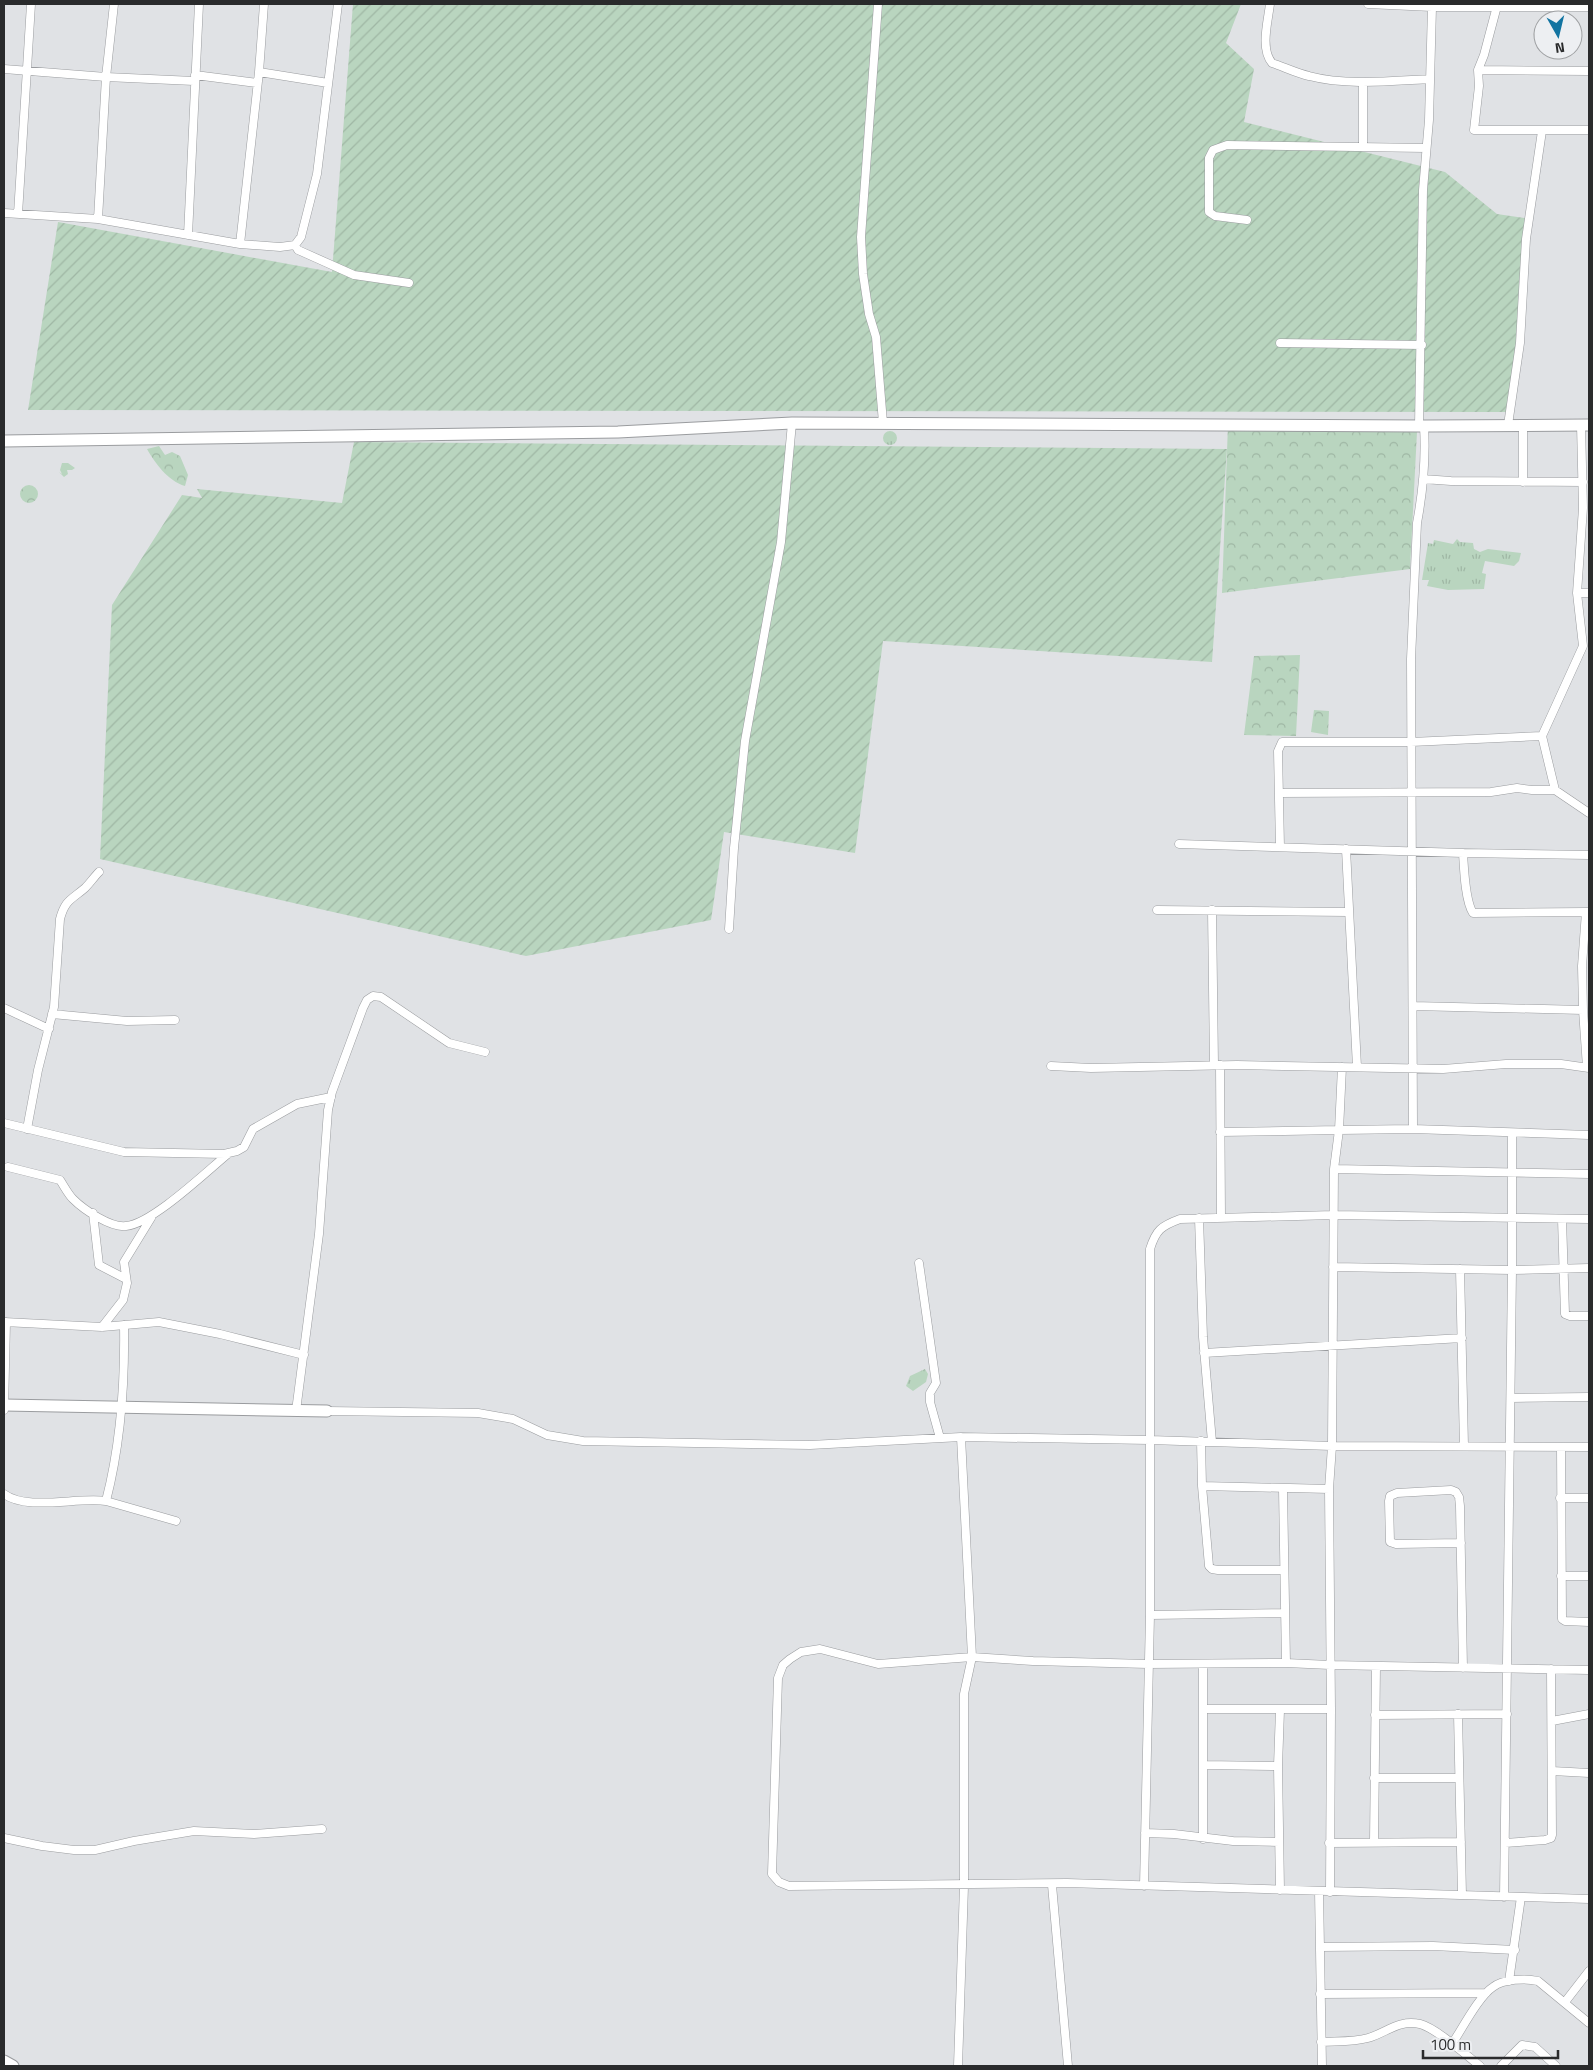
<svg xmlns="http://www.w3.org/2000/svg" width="1593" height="2070" font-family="'Titillium Web',sans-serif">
<defs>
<pattern id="grass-tufts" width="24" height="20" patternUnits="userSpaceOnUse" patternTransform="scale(1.25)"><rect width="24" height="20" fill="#b9d5bf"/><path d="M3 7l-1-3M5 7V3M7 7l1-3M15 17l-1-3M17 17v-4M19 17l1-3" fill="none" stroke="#9fb7a4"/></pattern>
<pattern id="forest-crowns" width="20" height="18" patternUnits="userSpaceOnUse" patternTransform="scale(1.25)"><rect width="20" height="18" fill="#b9d5bf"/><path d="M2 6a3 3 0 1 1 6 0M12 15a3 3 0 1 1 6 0" fill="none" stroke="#9fb7a4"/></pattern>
<pattern id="garden-furrows" width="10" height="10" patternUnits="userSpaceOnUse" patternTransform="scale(1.25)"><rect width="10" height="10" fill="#b9d5bf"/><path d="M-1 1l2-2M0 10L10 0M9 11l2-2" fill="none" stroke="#9fb7a4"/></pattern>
</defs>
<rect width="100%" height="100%" fill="#e0e2e5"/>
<path fill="url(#grass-tufts)" d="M883 438a7 7 0 1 1 14 0a7 7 0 1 1-14 0Z
M62,463H68L75,468L72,470H67L68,474L64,477L59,472L62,474L60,470Z
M1457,539L1460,542L1473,543L1474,549L1480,552L1488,549L1521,553L1519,561L1514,566L1485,561L1482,573L1486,574L1484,589L1448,590L1427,586L1429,580H1422L1428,543L1433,544L1434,540L1453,544Z
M925,1369L928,1374L926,1382L913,1391L906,1386L910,1376Z"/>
<path fill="url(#forest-crowns)" d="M1228,424L1417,432L1410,569L1222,593Z
M159,446L165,455L172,452L180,456L188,475L185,486C168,481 155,463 147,449Z
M20 494a9 9 0 1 1 18 0a9 9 0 1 1-18 0Z
M1300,655L1296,736L1244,735L1254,656Z
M1314,710L1329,711L1328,735L1311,732Z"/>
<path fill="url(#garden-furrows)" d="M353,4H1241L1226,43L1254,69L1244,122L1445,172L1497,214L1531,219L1509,412L28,410L58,222L332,272Z
M354,442L1227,449L1212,662L883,641L855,853L724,832L711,920L526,956L100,859L112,605L182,495L202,498L197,489L342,503Z"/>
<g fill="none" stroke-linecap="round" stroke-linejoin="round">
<g stroke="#9a9c9f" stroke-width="9">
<path id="street" d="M878,4L861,237L863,274L869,314L876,337L883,423
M1270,4C1268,21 1260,49 1272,63C1284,67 1296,73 1309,76C1347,86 1391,81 1430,79
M1368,4L1432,7H1589
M1497,6L1484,55L1478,70L1479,86L1474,130H1589
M4,69L106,77L194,81
M1478,70L1589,71
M259,72L328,83
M195,75L257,83
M1363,147V82
M4,213L98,219L240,244L280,247L295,245L301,237L317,174L338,4
M18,214L31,4
M98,219L106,77L114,4
M1247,220L1215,216L1209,212V158L1213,150L1227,145L1426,148
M188,235L199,4
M240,244L259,72L264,4
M295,245L298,250L354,275L409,283
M1280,343L1422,345
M1508,425L1520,343L1526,239L1542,131
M1523,425V482
M1581,425L1583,508L1577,593L1583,646L1542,736L1555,790L1589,813
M1419,426L1423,190L1429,120L1432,7
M1423,479L1451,481L1583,482
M1577,593H1589
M1279,793L1491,792L1517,788L1532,790H1555
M1179,844L1463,853L1589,855
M1280,847L1278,751L1282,742H1411L1542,736
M1346,849L1357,1067
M1463,853C1464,868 1465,901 1473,913L1586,912
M1157,910L1349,912
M1212,910L1214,1065
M729,929L734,848L745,741L781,542L792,423
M1413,1006L1583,1010L1587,1067
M4,1008L49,1029
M1583,1010L1582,966L1586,912H1589
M52,1014L127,1021L175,1020
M1220,1065L1221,1218
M1051,1066L1091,1068L1237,1065L1443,1069L1506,1064H1561L1589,1068
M4,1123L124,1152L224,1154L237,1151L244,1147L253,1129L297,1104L331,1097
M27,1129L38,1070L54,1007L60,919C65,900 71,900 85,888C90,883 94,877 99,872
M1413,1129L1411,659L1417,523C1423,491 1426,459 1424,426
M1220,1132L1339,1130L1342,1067
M8,1167L60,1180C64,1186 68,1194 73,1199C84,1210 111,1228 126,1226C152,1224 207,1171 229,1153
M1334,1169L1339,1130L1413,1129L1589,1135
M93,1213L99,1265L126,1279
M1199,1218L1203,1337L1212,1442
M1562,1219L1565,1314L1570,1316H1589
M919,1263L936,1383L930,1393V1402L940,1438
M1333,1267L1512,1270L1589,1268
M1460,1269L1464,1446
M4,1322L102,1327L159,1322L220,1334L304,1355
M102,1327L123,1300L127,1283L124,1262L151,1218
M1204,1353L1462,1338
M1511,1398L1589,1397
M4,1410L6,1322
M296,1411L319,1234L328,1110L332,1092L363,1008L367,1000L373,996L381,997L449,1043L485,1052
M327,1411L478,1413L513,1419L547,1435L583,1441L810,1445L961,1437L1150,1440L1332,1446L1589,1447
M1201,1441L1202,1486L1209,1566L1212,1569L1218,1570H1283
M1561,1447L1562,1619L1565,1621L1589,1622
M1202,1486L1329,1489
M1283,1489L1286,1663
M4,1494C27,1511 77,1497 106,1501C121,1443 125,1385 124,1325
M1560,1498H1589
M106,1501L176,1521
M1461,1543L1396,1544L1390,1542L1389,1501L1390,1496L1397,1493L1451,1490L1456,1492L1459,1497L1460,1506L1463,1668
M1561,1576H1589
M1150,1615L1284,1613
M1589,1670L1330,1665L1286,1663L1148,1664L1033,1661L972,1657L878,1664L820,1649L801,1652L790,1659L783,1665L778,1678L772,1874L779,1882L789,1886L1067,1883L1589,1899
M1204,1709H1331
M1458,1714L1462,1895
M1375,1715L1507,1714
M1552,1721L1589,1714
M1204,1765L1278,1766
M1552,1771L1589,1773
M1374,1778H1459
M1145,1833L1174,1834L1233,1841L1279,1842
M4,1838L42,1846L74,1850H95L134,1841L194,1831L254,1834L322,1829
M1203,1839V1664
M1374,1842L1376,1666
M1329,1843L1461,1842
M1505,1843L1545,1840L1551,1838L1552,1835L1551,1669
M1052,1885L1068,2066
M1144,1886L1150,1615V1249C1156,1230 1161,1226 1180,1219L1334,1215L1589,1219
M1280,1890L1278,1766L1280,1710
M1319,1891L1322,2066
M1330,1892L1331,1709L1329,1489L1332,1446L1334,1169L1589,1174
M1504,1897L1512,1270V1134
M1320,1947L1433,1946L1515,1950
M1509,1981L1521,1897
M1320,1994L1486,1993
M1565,2002L1589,1971
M1321,2042C1336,2041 1354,2042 1368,2038C1386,2033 1399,2019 1420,2024C1436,2028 1466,2055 1480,2066
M1452,2044C1462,2029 1479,1996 1493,1987C1503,1979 1526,1978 1538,1981L1589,2023
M958,2066L964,1886V1694L972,1657L961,1437
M1501,2066L1522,2045L1535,2047L1556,2066"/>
</g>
<g stroke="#9a9c9f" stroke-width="13">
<path id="secondary" d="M4,441L618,432L792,423L1424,426L1589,425
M4,1405L327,1411
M4,2061L13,2066"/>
</g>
<use href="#street" stroke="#fff" stroke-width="8"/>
<use href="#secondary" stroke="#fff" stroke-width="11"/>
</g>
<rect width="1593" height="2070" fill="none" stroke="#2a2b2c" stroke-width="10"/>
<g transform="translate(1558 35) rotate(172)"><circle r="24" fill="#edeff2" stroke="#9fa1a3"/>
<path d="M0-4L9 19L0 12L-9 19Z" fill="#1274a1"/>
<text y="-8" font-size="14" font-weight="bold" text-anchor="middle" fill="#2a2b2c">N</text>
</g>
<path d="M1423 2050v8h135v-8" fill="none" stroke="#2a2b2c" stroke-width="2.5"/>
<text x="1430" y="2050" font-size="15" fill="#2a2b2c" stroke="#edeff2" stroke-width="4" paint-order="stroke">100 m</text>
</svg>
